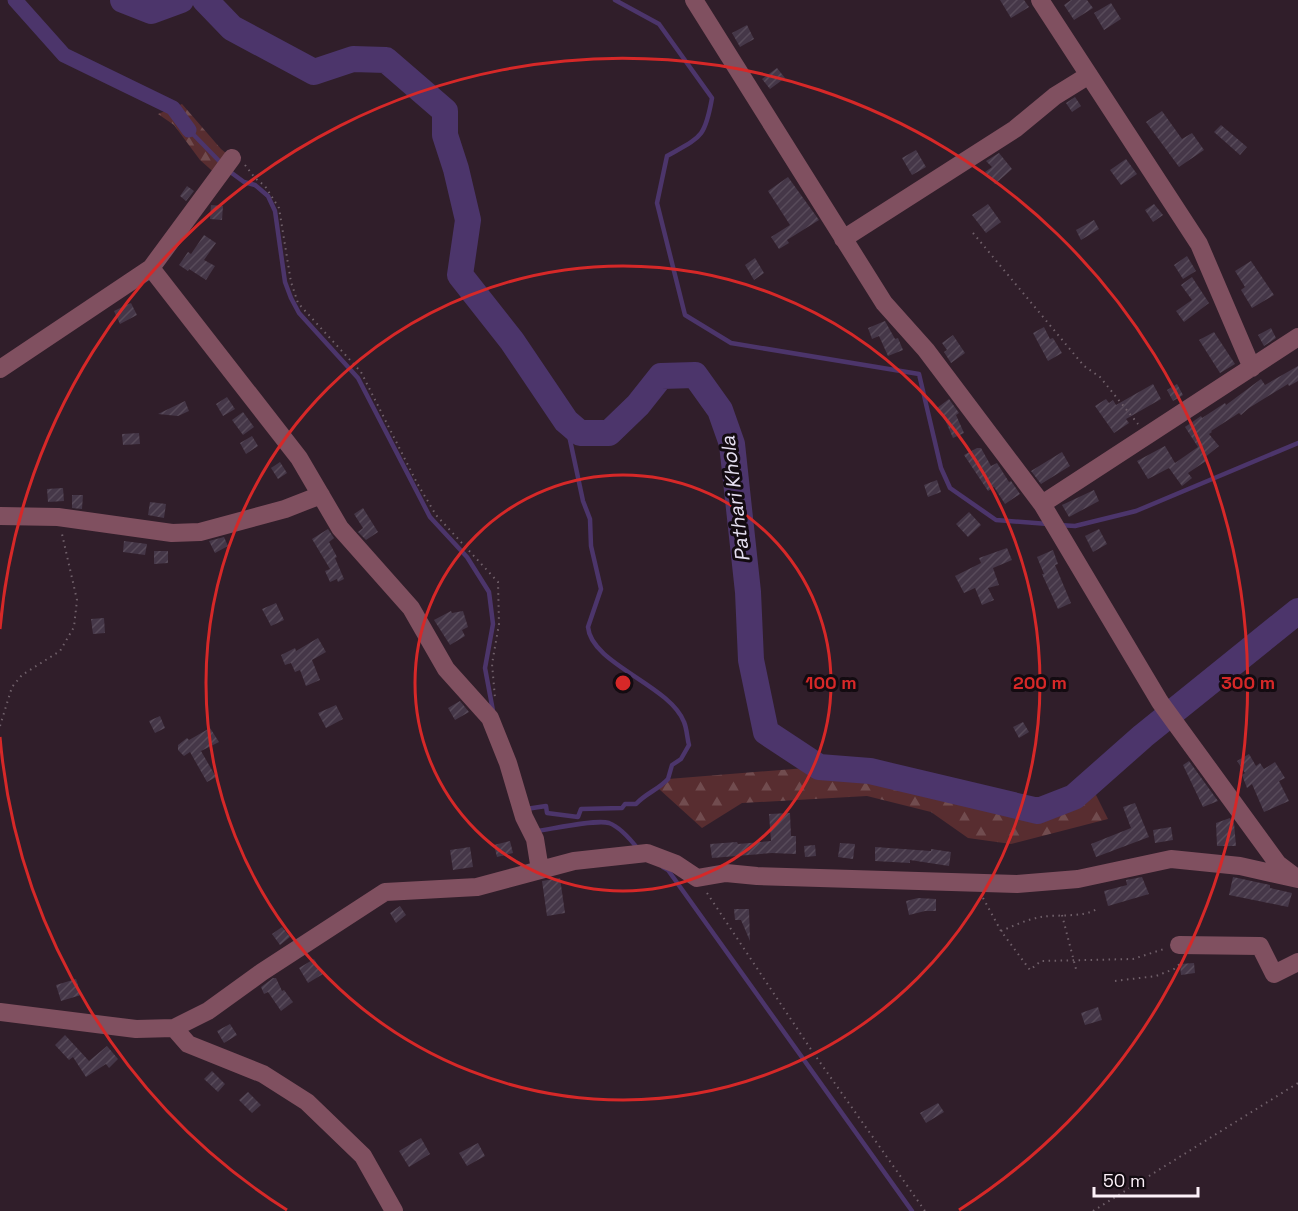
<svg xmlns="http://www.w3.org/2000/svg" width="1298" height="1211" font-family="'Space Grotesk',sans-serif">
<defs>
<pattern id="forest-firs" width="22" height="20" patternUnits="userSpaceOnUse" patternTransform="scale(1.5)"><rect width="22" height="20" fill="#582d30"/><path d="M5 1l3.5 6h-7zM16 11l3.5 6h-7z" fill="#714c4f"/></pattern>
<pattern id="building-hatch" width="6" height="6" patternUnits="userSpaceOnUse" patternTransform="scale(1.5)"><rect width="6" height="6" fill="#453748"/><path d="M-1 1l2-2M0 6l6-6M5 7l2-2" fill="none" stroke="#584b5a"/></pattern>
</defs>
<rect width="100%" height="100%" fill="#301e2a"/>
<path fill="url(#forest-firs)" d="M182,104L221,149L232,158L218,176L200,160L174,125L158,114Z
M819,767L870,771L1038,811L1074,797L1090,783L1108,819L1011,844L968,838L931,812L867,796L742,803L702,828L659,789L668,779Z"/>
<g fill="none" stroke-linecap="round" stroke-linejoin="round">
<path stroke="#4c356b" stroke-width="4.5" d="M615,0L659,24L712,98C705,138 701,137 667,156L657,203L685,315L731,343L919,374L941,468L950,488L996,520L1048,524
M189,130L223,165
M229,171L244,182L255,185L268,196L275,211L285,282L291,298L299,313L358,378L430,517L467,557L489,592L493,624L485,668L493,711
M566,421L583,501L590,519L591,546L601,589L588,627C591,664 670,685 684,722C687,729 687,738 689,745L681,759L672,765L668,779
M1059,525L1075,526L1136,511L1298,443
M526,809L546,806L547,813L578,817L581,809L622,808L625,804H636C646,793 658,790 668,779
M537,831C552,829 596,819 609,823C620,827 631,840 638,849
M663,867L668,870L912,1211"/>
<path stroke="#4c356b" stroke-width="15" d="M15,0L64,55L173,108L189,130"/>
<path stroke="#4c356b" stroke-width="26" d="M123,0L151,11L181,0
M205,0L232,28L314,72L353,59L386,60L445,111V135L456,169L468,220L460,275L512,341L566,421L580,433H609L638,405L661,376L695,375L720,410L732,444L748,592L751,660L766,732L819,767L870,771L1038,811L1074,797L1143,736L1298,611"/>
</g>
<path fill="url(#building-hatch)" d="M1000,0H1024L1029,7L1011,18Z
M1071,0H1087L1093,8L1074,20L1064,5Z
M1111,3L1121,19L1104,30L1094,13Z
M747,25L754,39L740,47L732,33Z
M777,68L785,78L770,89L762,79Z
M1075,97L1081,106L1072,112L1066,103Z
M1162,111L1182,139L1192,133L1204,150L1179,167L1146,122Z
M1221,125L1247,147L1240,155L1214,132Z
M916,150L926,167L912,175L902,158Z
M999,153L1012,169L995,184L985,172L992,167L986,161Z
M1126,159L1137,174L1121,185L1110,170Z
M788,177L819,220L787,240L789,243L779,249L771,237L790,225L768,191Z
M187,186L194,191L186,201L180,196Z
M988,204L1001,222L986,233L972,215Z
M1154,204L1163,215L1153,222L1145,210Z
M211,205L223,206L222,220L210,219Z
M1094,220L1099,229L1081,240L1076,230Z
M204,235L216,243L204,260L215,266L206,280L189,269L188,271L179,265L188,252L191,254Z
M1187,256L1196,271L1183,279L1174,265Z
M755,258L764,273L754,280L745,265Z
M1251,261L1274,295L1252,308L1241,290L1245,287L1235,271Z
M1192,277L1209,303L1184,322L1176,311L1192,300L1181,285Z
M131,303L137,315L120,324L114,311Z
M885,321L895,339L898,338L903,350L888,356L879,336L872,339L868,328Z
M1044,327L1050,339L1053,338L1062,353L1048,361L1033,333Z
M1271,328L1276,338L1264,346L1258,335Z
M1214,332L1235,364L1220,373L1199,340Z
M953,335L965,353L951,363L944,352L947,350L942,343Z
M1298,366V381L1289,386L1288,384L1249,408L1241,415L1239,413L1211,431L1212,432L1209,434L1219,446L1204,458L1206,461L1188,473L1192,478L1182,486L1169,468L1148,479L1137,461L1165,446L1175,463L1198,447L1185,427L1201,416L1202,418L1225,403L1226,405L1261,379L1265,385Z
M1153,384L1161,399L1126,419L1129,423L1114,433L1095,406L1106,399L1109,403L1113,400L1116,405Z
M1177,384L1183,395L1173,401L1167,390Z
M227,397L235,409L223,416L216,404Z
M949,399L959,413L956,415L964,433L953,438L946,422L937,408Z
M185,401L189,411L178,416L158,414Z
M243,412L254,427L243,435L232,420Z
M139,433L140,444L123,445L122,434Z
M252,436L258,446L246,454L240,443Z
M977,448H981L991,466L997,463L1009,482L1011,481L1020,494L1005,504L994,487L988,491L964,455Z
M1062,452L1070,466L1041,484L1031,471Z
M280,462L287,473L278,479L271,468Z
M937,480L941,492L928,497L924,485Z
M63,488L64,501L48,502L47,489Z
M1094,490L1099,501L1069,517L1062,505Z
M72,495H83L82,509L72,508Z
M150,502L166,504L164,518L148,515Z
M363,508L378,532L366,540L358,532L363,528L354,514Z
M969,512L981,525L968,537L956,524Z
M328,529L334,538L329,542L337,557L335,558L344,579L338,582L337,579L330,582L325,571L330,569L312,539Z
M1099,529L1107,544L1093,552L1085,536Z
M224,537L228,546L215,553L209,541Z
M124,541L147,544L145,555L123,552Z
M1007,548L1012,560L993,568L999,585L988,588L994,600L982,605L975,588L964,593L955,576L981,563L979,558Z
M1053,550L1058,564L1055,565L1071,603L1058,609L1042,574H1044L1037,557Z
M154,551H168V563L154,564Z
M276,603L284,620L271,626L262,609Z
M451,611L452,613L463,611L468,627L462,630L465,636L450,645L434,620Z
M104,618L105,633L93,634L91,619Z
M318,638L326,652L312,660L320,680L306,686L300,670L295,672L291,663L285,665L281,655L295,648L296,651Z
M460,701L469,712L455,720L448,708Z
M336,705L343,719L326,728L318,713Z
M160,716L165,728L155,733L149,721Z
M1023,722L1029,732L1019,738L1013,727Z
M210,728L219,742L201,751L216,777L207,782L190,752L184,756L178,750V745L187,738L189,740Z
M1249,754L1256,766L1260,763L1264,769L1275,762L1285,778L1279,781L1289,801L1264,812L1252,784L1247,788L1242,775L1245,773L1237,761Z
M1189,761L1218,801L1203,807L1183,765Z
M1135,803L1149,837L1096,857L1091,844L1131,828L1123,807Z
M790,813L791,836H796V854L772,853L712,858L710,844L737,842L738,844L771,841L769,814Z
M1230,818L1234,823L1236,846H1217L1216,823Z
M1171,827L1173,840L1155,843L1153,830Z
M510,841L513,853L497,857L494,845Z
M840,843L855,844L853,859L838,857Z
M815,845L816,856L805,857L804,846Z
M470,847L473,867L453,870L450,850Z
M875,847L931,851V849L951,852L949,866L910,860V863L875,861Z
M1142,877L1149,894L1108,906L1104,891L1127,885L1126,880Z
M1233,877L1270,885V888L1292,893L1288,907L1229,895Z
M560,878L565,913L547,916L542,881Z
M918,898L936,899V911H925L909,915L906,901Z
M400,906L406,915L396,923L390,913Z
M734,909H749L750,941L741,920H735Z
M282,927L290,937L280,945L272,934Z
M314,959L323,974L308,983L299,968Z
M1194,963L1195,973L1181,975L1180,964Z
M273,978H276L282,991L284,990L293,1002L281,1011L268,992L264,994L261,987Z
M76,979L81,995L61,1001L56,985Z
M1098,1007L1102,1020L1085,1025L1081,1013Z
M230,1024L237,1035L224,1043L217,1031Z
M65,1035L89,1061L107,1046L118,1059L109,1068L106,1064L86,1077L73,1057L69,1060L55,1045Z
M212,1071L225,1084L218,1092L204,1079Z
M248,1092L261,1105L252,1113L239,1100Z
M938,1103L944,1112L926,1123L920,1113Z
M421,1138L430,1154L409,1167L399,1151Z
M478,1143L485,1156L467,1166L459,1153Z"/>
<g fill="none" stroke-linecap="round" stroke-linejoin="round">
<path stroke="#70606a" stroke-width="2" stroke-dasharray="1.5 4.5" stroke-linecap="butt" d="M245,165L255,178L265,186L279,208L291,282L298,303L361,372L417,483L436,515L498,582L499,624L492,664L495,698
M973,233L1084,366L1100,377L1138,424
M0,726L12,687L22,675L60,651L74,627L77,600L62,534
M707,893L812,1051L925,1211
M983,898L1001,931L1030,970L1041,961L1133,959L1164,949
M1062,915L1077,973
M1001,931C1013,926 1028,919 1041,917C1058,914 1082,918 1097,909
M1115,981L1156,976L1174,969L1182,962
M1093,1211L1298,1083"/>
<path stroke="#805060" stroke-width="18" d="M694,0L884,303L926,350L1042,504L1160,702L1278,864L1294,876
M1040,0L1199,244L1252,368
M843,239L1015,129L1055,96L1089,75
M151,268L232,158
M0,369L151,268L299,458L340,528L411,608L446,669L490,718L508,763L524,817L535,839L540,870
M1042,504L1298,337
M0,516L58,517L172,533L200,532L285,509L321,495
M1179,945L1260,946L1274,974L1298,962
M0,1012L136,1029L174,1028L208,1011L262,972L385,892L477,887L574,861L647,853L676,864L697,878L726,873L757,876L1017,884L1078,879L1171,859L1240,866L1298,879
M174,1028L188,1044L263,1074L307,1102L363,1156L394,1211"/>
</g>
<g fill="none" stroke="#d62828" stroke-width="3">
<circle cx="623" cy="683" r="208"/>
<circle cx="623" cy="683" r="417"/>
<path d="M287 1210A625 625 0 0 1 0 737M0 629A625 625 0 1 1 959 1210"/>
</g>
<g text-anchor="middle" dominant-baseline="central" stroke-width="6" stroke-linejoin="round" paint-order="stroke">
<g font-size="20" font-style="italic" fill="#e6e0f2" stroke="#130b11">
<text transform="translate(735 499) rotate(-97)">Pathari Khola</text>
</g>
</g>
<circle cx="623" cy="683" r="9" fill="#d62828" stroke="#130b11" stroke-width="3"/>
<g font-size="18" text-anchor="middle" font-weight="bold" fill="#d62828" stroke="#130b11" stroke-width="6" stroke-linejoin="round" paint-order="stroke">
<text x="831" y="689">100 m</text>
<text x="1040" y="689">200 m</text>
<text x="1248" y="689">300 m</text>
</g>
<path d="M1094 1187v9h104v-9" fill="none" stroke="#fdf1f9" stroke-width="3"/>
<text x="1103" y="1187" font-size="18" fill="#fdf1f9" stroke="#130b11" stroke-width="4.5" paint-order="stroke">50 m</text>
</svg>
